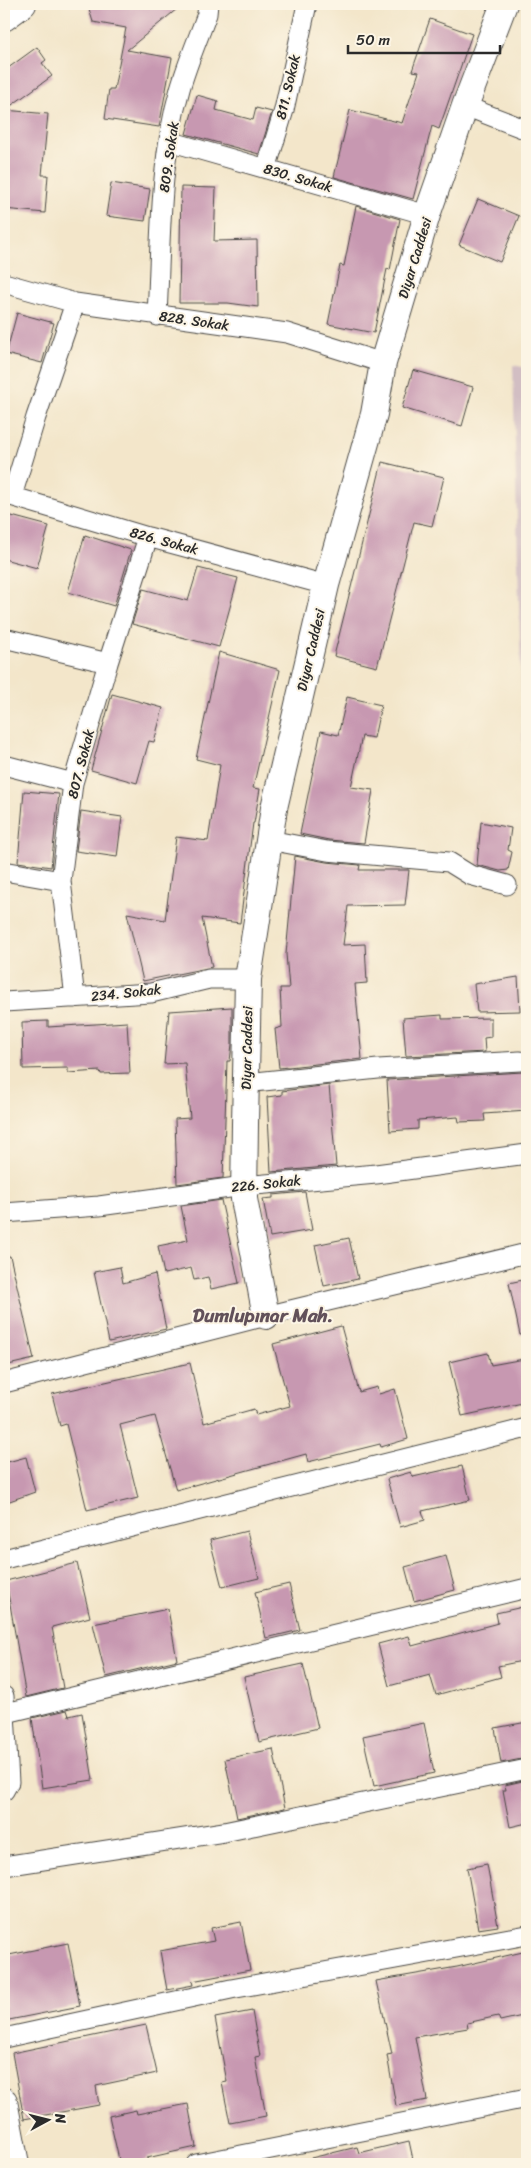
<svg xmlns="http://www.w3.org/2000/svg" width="531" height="2168" font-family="Sriracha,sans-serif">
<rect width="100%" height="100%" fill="#fcf5e5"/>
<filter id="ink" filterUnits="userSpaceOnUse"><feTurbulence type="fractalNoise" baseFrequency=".02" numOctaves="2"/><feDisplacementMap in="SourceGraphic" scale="10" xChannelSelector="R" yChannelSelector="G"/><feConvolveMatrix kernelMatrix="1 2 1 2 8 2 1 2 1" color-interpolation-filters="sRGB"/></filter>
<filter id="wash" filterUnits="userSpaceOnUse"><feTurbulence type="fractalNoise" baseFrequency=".0096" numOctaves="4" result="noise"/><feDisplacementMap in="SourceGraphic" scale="20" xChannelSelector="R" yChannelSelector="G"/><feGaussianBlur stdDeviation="1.12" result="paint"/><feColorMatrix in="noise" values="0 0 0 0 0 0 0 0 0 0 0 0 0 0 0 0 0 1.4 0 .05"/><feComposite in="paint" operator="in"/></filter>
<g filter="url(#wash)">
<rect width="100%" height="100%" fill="#f3e6ca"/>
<path fill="#d2bec3" d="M513,365L527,368V923Z"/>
<g id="blocks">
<path fill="#c798b1" d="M96,4H183L127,50L172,58L159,127L105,119L109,89H114L126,28L93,22L89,9Z
M430,19L472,34L439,129L432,126L413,199L334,177L350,110L402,123L419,72L412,71Z
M37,47L46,60L42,63L52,76L5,110L48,114L42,175H48L45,213L4,209L6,172L4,171V71Z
M197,95L218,101L216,110L253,120L256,108L272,112L259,154L186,134Z
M111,183L150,189L145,221L106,216Z
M181,187L216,188L214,241L257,240L258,307L228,303H179Z
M478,199L519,216L500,262L459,245Z
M356,206L400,219L390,270L387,269L374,333L328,324L340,265L344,266Z
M17,313L54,323L42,363L6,354Z
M413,370L473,387L462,426L402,408Z
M382,462L444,477L432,526L414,522L377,667L334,656Z
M4,514L49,526L37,568L4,559Z
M85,535L131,550L114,606L68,592Z
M198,568L238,578L219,647L132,624L143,589L188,601Z
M219,652L280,670L253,788L260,789L254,823H253L240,923L202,918L212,967L143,981L127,913L165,920L176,837L208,841L220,765L196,759Z
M112,694L163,708L154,742L149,741L137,783L91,770Z
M347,697L381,705L374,738L362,736L351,787L373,790L364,843L329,840L300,834L321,731L338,735Z
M24,791L59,794L51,867L18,862Z
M81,811L122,817L117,857L76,851Z
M481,822L511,828L508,850L512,852L508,870L500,871L477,865Z
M295,856L326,862L360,865L359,870H409L405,905L348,906L343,945L365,944L367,983L355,984L362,1059L279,1068L275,1029L282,1027L280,988H289L286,954Z
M518,977L520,1011L477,1012L474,984Z
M232,1007V1044L230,1061H227L223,1178L177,1184L175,1119L190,1118L185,1063L164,1064L169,1011Z
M442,1015V1019L491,1018V1037L484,1038L485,1052L406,1056L403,1018Z
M48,1021V1027L127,1022L130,1073L101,1074L100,1071L68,1073V1068L23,1069L22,1022Z
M523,1072L527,1111L484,1114L485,1121L459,1122L458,1117L418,1120V1129L390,1131L387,1080Z
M329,1085L336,1166L271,1172L267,1097L282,1095V1091Z
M305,1192L312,1230L270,1237L263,1199L273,1198V1195Z
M221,1200L239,1283L211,1289L208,1277L194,1280L191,1268L164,1274L158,1246L188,1240L181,1206Z
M349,1238L358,1279L324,1286L315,1245Z
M10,1256L34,1359L4,1366V1257Z
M120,1267L123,1283L155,1274L166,1329L109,1342L94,1272Z
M527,1279V1334L520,1335L509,1283Z
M341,1326L359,1392L377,1387L379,1394L395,1389L408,1439L381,1447L380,1444L308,1462L306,1454L176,1490L155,1416L120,1425L138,1498L87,1510L66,1424L60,1426L52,1394L190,1363L204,1423L254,1409L256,1415L290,1406L273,1344Z
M488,1353L491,1365L524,1359L527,1377V1402L462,1416L449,1362Z
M26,1457L35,1492L4,1503V1463Z
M462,1466L470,1500L422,1511L425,1520L400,1527L387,1479L411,1472L413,1477Z
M247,1531L259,1578L222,1587L210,1540Z
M446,1556L455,1590L414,1601L405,1567Z
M77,1563L90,1617L52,1627L63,1688L26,1697L6,1581Z
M289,1584L300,1630L266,1638L255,1592Z
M527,1606V1660L498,1666L501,1677L436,1695L430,1675L389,1686L378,1644L409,1636L412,1646L498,1623L496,1613Z
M168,1609L177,1660L106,1677L93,1624Z
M303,1664L318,1728L259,1742L244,1677Z
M67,1710L69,1716L82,1713L93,1780L42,1788L32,1718Z
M527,1722V1758L501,1763L495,1728Z
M424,1723L434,1773L374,1786L363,1736Z
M273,1749L285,1808L237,1818L225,1759Z
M527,1780V1823L510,1827L503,1790H506L505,1785Z
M487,1864L498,1926L478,1929L467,1868Z
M241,1922L250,1970L192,1981L193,1985L167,1990L160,1951L214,1941L211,1928Z
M68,1943L80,2006L4,2021V1956Z
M527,1951V2015L500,2021L498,2016L467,2023L468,2028L415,2037L427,2100L396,2106L387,2055L392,2054L376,1981L457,1967Z
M252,2011L260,2056L255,2057L266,2116L230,2123L222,2083L227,2082L215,2018Z
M146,2025L157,2073L96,2086L99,2105L24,2119L12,2053Z
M188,2104L196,2147L147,2158V2160L131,2164H120L109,2116L136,2110L137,2114Z
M409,2141L414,2164H311V2158L357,2147L359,2153Z"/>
</g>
</g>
<g filter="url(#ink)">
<use href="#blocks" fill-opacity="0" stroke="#494743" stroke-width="1"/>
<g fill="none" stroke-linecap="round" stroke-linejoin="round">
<g stroke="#494743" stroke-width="21">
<path id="street" d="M465,106L527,130
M169,141L427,215
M266,169L284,110L307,4
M4,283L75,303L287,333L383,363
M157,316C161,241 159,162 180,89C187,64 198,39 207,14L208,4
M4,494L148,537L326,585
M12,496L36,417L75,303
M4,638L108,663
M4,765L73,783
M269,840L327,851L449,862L470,875L507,885
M4,871L61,881
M75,998L61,881L73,783L108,663L148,537
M4,1002L151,993L209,979H248
M246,1083L378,1069L520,1061
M4,1213L99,1206L244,1186L376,1174L527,1154
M4,1383L266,1316L527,1253
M4,1559L527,1428
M4,1696L9,1782L4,1791
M6,1713L527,1588
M4,1866L224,1832L527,1769
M4,2038L231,1989L527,1935
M196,2164L527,2098"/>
</g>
<g stroke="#494743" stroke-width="28">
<path id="secondary" d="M4,18L23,4
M266,1316L244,1199L245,1124L248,979L274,808L326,585L374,414L383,363L427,215L465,106L504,4
M4,2101L16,2164"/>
</g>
<use href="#street" stroke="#fff" stroke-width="19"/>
<use href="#secondary" stroke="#fff" stroke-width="26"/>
</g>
</g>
<g text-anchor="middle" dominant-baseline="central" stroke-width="4" stroke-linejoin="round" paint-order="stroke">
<g font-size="14" fill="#2b2b2b" stroke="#fcf5e5">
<text transform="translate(288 87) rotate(-77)">811. Sokak</text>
<text transform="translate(169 157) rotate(-82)">809. Sokak</text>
<text transform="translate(298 178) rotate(16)">830. Sokak</text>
<text transform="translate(415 258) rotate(-73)">Diyar Caddesi</text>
<text transform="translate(194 321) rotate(8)">828. Sokak</text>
<text transform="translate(164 541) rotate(15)">826. Sokak</text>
<text transform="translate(311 650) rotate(-77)">Diyar Caddesi</text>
<text transform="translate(81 764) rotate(-76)">807. Sokak</text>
<text transform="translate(126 993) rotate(-6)">234. Sokak</text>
<text transform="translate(247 1048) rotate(-89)">Diyar Caddesi</text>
<text transform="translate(266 1184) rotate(-6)">226. Sokak</text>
</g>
<g font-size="19" font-weight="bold" fill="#62515a" stroke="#fcf5e5">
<text x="263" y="1315">Dumlupınar Mah.</text>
</g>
</g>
<rect width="531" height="2168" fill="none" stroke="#fcf5e5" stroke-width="20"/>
<g transform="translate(48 2120) rotate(83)" stroke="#fcf5e5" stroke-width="4" paint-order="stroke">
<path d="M0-4L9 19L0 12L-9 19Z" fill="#2b2b2b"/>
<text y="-8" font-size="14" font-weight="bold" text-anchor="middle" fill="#2b2b2b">N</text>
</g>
<path d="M348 45v8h152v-8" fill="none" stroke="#2b2b2b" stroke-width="2.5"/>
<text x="356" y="45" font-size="15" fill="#2b2b2b" stroke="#fcf5e5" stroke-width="4" paint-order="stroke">50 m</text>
</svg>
